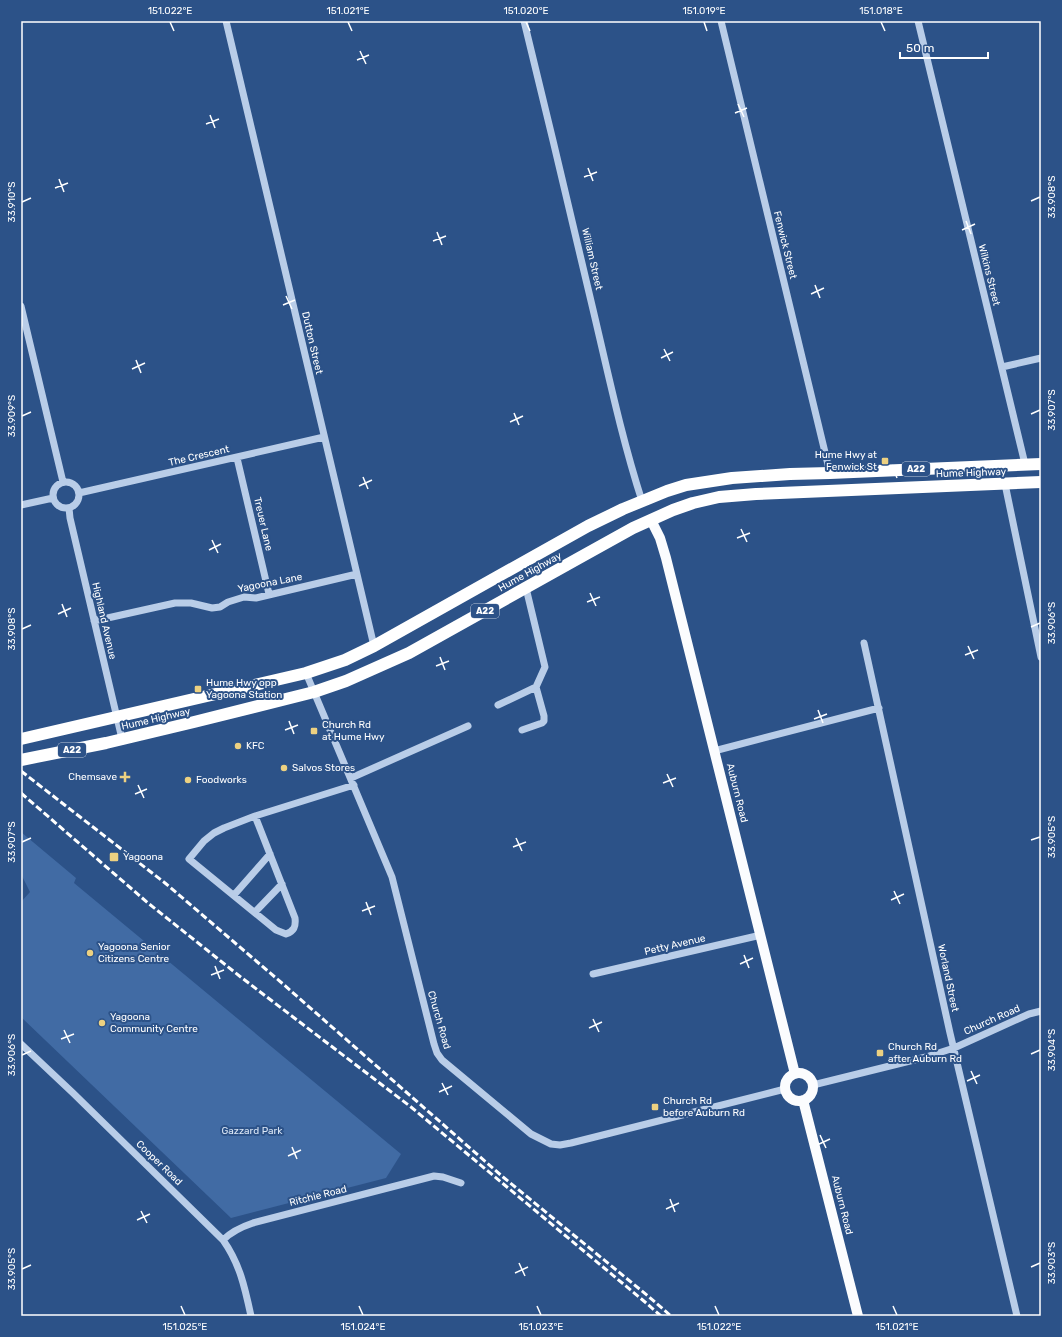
<svg xmlns="http://www.w3.org/2000/svg" width="1062" height="1337" font-family="Rubik,sans-serif">
<rect width="100%" height="100%" fill="#2c5288"/>
<path fill="#416ba4" d="M21,832L76,878L74,883L401,1154L386,1178L231,1218L21,1017V902L30,892L21,874Z"/>
<g fill="none" stroke-linecap="round" stroke-linejoin="round">
<path stroke="#b9cde8" stroke-width="7" d="M226,21L374,646
M524,21C547,114 569,208 591,301C607,368 621,436 642,501
M721,21L830,473
M918,21L1025,464
M21,306L63,482
M1002,367L1041,358
M237,458L269,594
M53 495a13 13 0 1 1 26 0a13 13 0 1 1-26 0Z
M1005,484L1041,657
M79,493L324,437
M21,505L53,498
M69,508L70,518L122,739
M94,621L175,603H191L212,608L220,607L228,602L244,597L256,598L357,574
M864,643L950,1033L1017,1316
M306,673L392,877L434,1044L437,1053L442,1060L531,1134L551,1144L560,1145L571,1143L785,1089
M498,705L536,687L545,667L526,588
M522,730L542,723L544,721V716L536,687
M714,751L879,708
M351,778L468,726
M255,816L295,918C296,927 294,931 286,934L276,930L189,859L204,841L214,833L224,828L255,816L354,785
M234,895L270,854
M255,912L282,884
M593,974L761,935
M21,1044L73,1093L223,1240C240,1264 245,1288 251,1316
M813,1085L926,1057L954,1048L1029,1014L1041,1011
M223,1240C232,1231 241,1227 253,1223L434,1176L443,1177L461,1183"/>
<path stroke="#fbfcfe" stroke-width="10" d="M651,520L660,538L666,558L795,1074
M785 1087a14 14 0 1 1 28 0a14 14 0 1 1-28 0Z
M803,1100L858,1316"/>
<path stroke="#fff" stroke-width="12" d="M21,739L306,673L345,660L374,646L588,526L623,509L667,491L686,485L732,478L790,474L830,473L1041,464
M21,760L106,743L194,722L314,692L346,681L409,653L579,558L633,528L673,510L693,503L719,497L756,494L1041,482"/>
<path stroke="#fff" stroke-width="3" stroke-dasharray="7 3" stroke-linecap="butt" d="M21,771L165,883L283,984L503,1177L648,1296L671,1316
M21,793L148,903L242,978L411,1107L645,1302L661,1316"/>
</g>
<path fill="none" stroke="#fff" stroke-width="1.5" d="M170,22L174,31M348,22L352,31M526,22L530,31M704,22L707,31M881,22L885,31M360,51L366,64M357,60L369,55M738,104L744,117M735,113L747,108M210,115L215,128M206,124L219,119M588,168L593,181M584,177L597,172M59,179L64,192M55,188L68,183M1031,201L1040,197M22,202L31,198M966,221L971,234M962,230L975,224M437,232L442,245M433,241L446,236M815,285L820,298M811,294L824,288M286,296L292,309M283,305L295,300M664,349L670,361M661,358L673,352M136,360L141,373M132,369L145,363M514,413L519,425M1031,414L1040,410M22,416L31,412M510,422L523,416M892,465L897,478M888,475L901,469M363,477L368,489M359,486L372,480M741,529L747,542M737,538L750,533M212,540L218,553M209,550L221,544M590,593L596,606M587,602L600,597M62,604L67,617M58,614L71,608M1031,627L1040,623M22,629L31,625M968,646L974,659M965,655L978,650M440,657L445,670M436,666L449,661M818,710L823,723M814,719L827,714M289,721L294,734M285,730L298,725M667,774L673,787M663,783L676,778M138,785L144,798M135,794L147,789M516,838L522,851M1031,840L1040,837M22,842L31,838M513,847L526,842M894,891L900,904M891,900L904,894M366,902L371,915M362,911L375,906M744,955L749,968M740,964L753,958M215,966L220,979M211,975L224,970M593,1019L599,1032M589,1028L602,1022M64,1030L70,1043M61,1039L74,1034M1031,1054L1040,1050M22,1055L31,1051M971,1071L977,1084M967,1081L980,1075M442,1083L448,1095M439,1092L452,1086M820,1135L826,1148M817,1145L830,1139M292,1147L297,1159M288,1156L301,1150M670,1199L675,1212M666,1209L679,1203M141,1211L147,1223M137,1220L150,1214M519,1263L525,1276M1031,1267L1040,1263M22,1269L31,1265M515,1273L528,1267M181,1306L185,1315M359,1306L363,1315M537,1306L541,1315M715,1306L719,1315M893,1306L897,1315"/>
<g fill="#edd181" stroke="#2c5288" stroke-width="1.5">
<rect x="881" y="457" width="8" height="8" rx="2"/>
<rect x="194" y="685" width="8" height="8" rx="2"/>
<rect x="310" y="727" width="8" height="8" rx="2"/>
<circle cx="238" cy="746" r="4"/>
<circle cx="284" cy="768" r="4"/>
<path d="M123 771h4v4h4v4h-4v4h-4v-4h-4v-4h4z"/>
<circle cx="188" cy="780" r="4"/>
<rect x="109" y="852" width="10" height="10" rx="2"/>
<circle cx="90" cy="953" r="4"/>
<circle cx="102" cy="1023" r="4"/>
<rect x="876" y="1049" width="8" height="8" rx="2"/>
<rect x="651" y="1103" width="8" height="8" rx="2"/>
</g>
<g text-anchor="middle" dominant-baseline="central" stroke-width="4" stroke-linejoin="round" paint-order="stroke">
<g fill="#2c5288" stroke="#c0cbdb" stroke-width="1">
<rect x="902" y="462" width="28" height="14" rx="3"/>
<rect x="471" y="604" width="28" height="14" rx="3"/>
<rect x="58" y="743" width="28" height="14" rx="3"/>
</g>
<g font-size="9" font-weight="bold" fill="#fff">
<text x="916" y="469">A22</text>
<text x="485" y="611">A22</text>
<text x="72" y="750">A22</text>
</g>
<g font-size="10" fill="#fff" stroke="#2c5288">
<text transform="translate(785 245) rotate(76)">Fenwick Street</text>
<text transform="translate(592 259) rotate(77)">William Street</text>
<text transform="translate(989 275) rotate(76)">Wilkins Street</text>
<text transform="translate(312 343) rotate(77)">Dutton Street</text>
<text transform="translate(199 456) rotate(-13)">The Crescent</text>
<text transform="translate(971 473) rotate(-2)">Hume Highway</text>
<text transform="translate(263 524) rotate(77)">Treuer Lane</text>
<text transform="translate(530 572) rotate(-29)">Hume Highway</text>
<text transform="translate(270 583) rotate(-11)">Yagoona Lane</text>
<text transform="translate(104 621) rotate(77)">Highland Avenue</text>
<text transform="translate(156 719) rotate(-13)">Hume Highway</text>
<text transform="translate(737 793) rotate(76)">Auburn Road</text>
<text transform="translate(675 945) rotate(-13)">Petty Avenue</text>
<text transform="translate(948 978) rotate(78)">Worland Street</text>
<text transform="translate(439 1020) rotate(74)">Church Road</text>
<text transform="translate(992 1020) rotate(-24)">Church Road</text>
<text transform="translate(159 1163) rotate(44)">Cooper Road</text>
<text transform="translate(318 1196) rotate(-14)">Ritchie Road</text>
<text transform="translate(842 1205) rotate(76)">Auburn Road</text>
</g>
<g font-size="10" fill="#fff" stroke="#2c5288" text-anchor="start">
<text x="877" y="455" text-anchor="end">Hume Hwy at<tspan x="877" dy="12">Fenwick St</tspan></text>
<text x="206" y="683">Hume Hwy opp<tspan x="206" dy="12">Yagoona Station</tspan></text>
<text x="322" y="725">Church Rd<tspan x="322" dy="12">at Hume Hwy</tspan></text>
<text x="246" y="746">KFC</text>
<text x="292" y="768">Salvos Stores</text>
<text x="117" y="777" text-anchor="end">Chemsave</text>
<text x="196" y="780">Foodworks</text>
<text x="123" y="857">Yagoona</text>
<text x="98" y="947">Yagoona Senior<tspan x="98" dy="12">Citizens Centre</tspan></text>
<text x="110" y="1017">Yagoona<tspan x="110" dy="12">Community Centre</tspan></text>
<text x="888" y="1047">Church Rd<tspan x="888" dy="12">after Auburn Rd</tspan></text>
<text x="663" y="1101">Church Rd<tspan x="663" dy="12">before Auburn Rd</tspan></text>
</g>
<g font-size="10" fill="#dce8f7" stroke="#2c5288">
<text x="252" y="1131">Gazzard Park</text>
</g>
</g>
<rect width="1062" height="1337" fill="none" stroke="#2c5288" stroke-width="44"/>
<path d="M900 52v6h88v-6" fill="none" stroke="#ffffff" stroke-width="2"/>
<text x="906" y="52" font-size="12" fill="#ffffff" stroke="#2c5288" stroke-width="3" paint-order="stroke">50 m</text>
<rect x="22" y="22" width="1018" height="1293" fill="none" stroke="#fff" stroke-width="1.5"/>
<g font-size="10" text-anchor="middle" fill="#fff">
<text x="170" y="14">151.022°E</text>
<text x="348" y="14">151.021°E</text>
<text x="526" y="14">151.020°E</text>
<text x="704" y="14">151.019°E</text>
<text x="881" y="14">151.018°E</text>
<text transform="translate(1051 197) rotate(-90)" y="4">33.908°S</text>
<text transform="translate(11 202) rotate(-90)" y="4">33.910°S</text>
<text transform="translate(1051 410) rotate(-90)" y="4">33.907°S</text>
<text transform="translate(11 416) rotate(-90)" y="4">33.909°S</text>
<text transform="translate(1051 623) rotate(-90)" y="4">33.906°S</text>
<text transform="translate(11 629) rotate(-90)" y="4">33.908°S</text>
<text transform="translate(1051 837) rotate(-90)" y="4">33.905°S</text>
<text transform="translate(11 842) rotate(-90)" y="4">33.907°S</text>
<text transform="translate(1051 1050) rotate(-90)" y="4">33.904°S</text>
<text transform="translate(11 1055) rotate(-90)" y="4">33.906°S</text>
<text transform="translate(1051 1263) rotate(-90)" y="4">33.903°S</text>
<text transform="translate(11 1269) rotate(-90)" y="4">33.905°S</text>
<text x="185" y="1330">151.025°E</text>
<text x="363" y="1330">151.024°E</text>
<text x="541" y="1330">151.023°E</text>
<text x="719" y="1330">151.022°E</text>
<text x="897" y="1330">151.021°E</text>
</g>
</svg>
